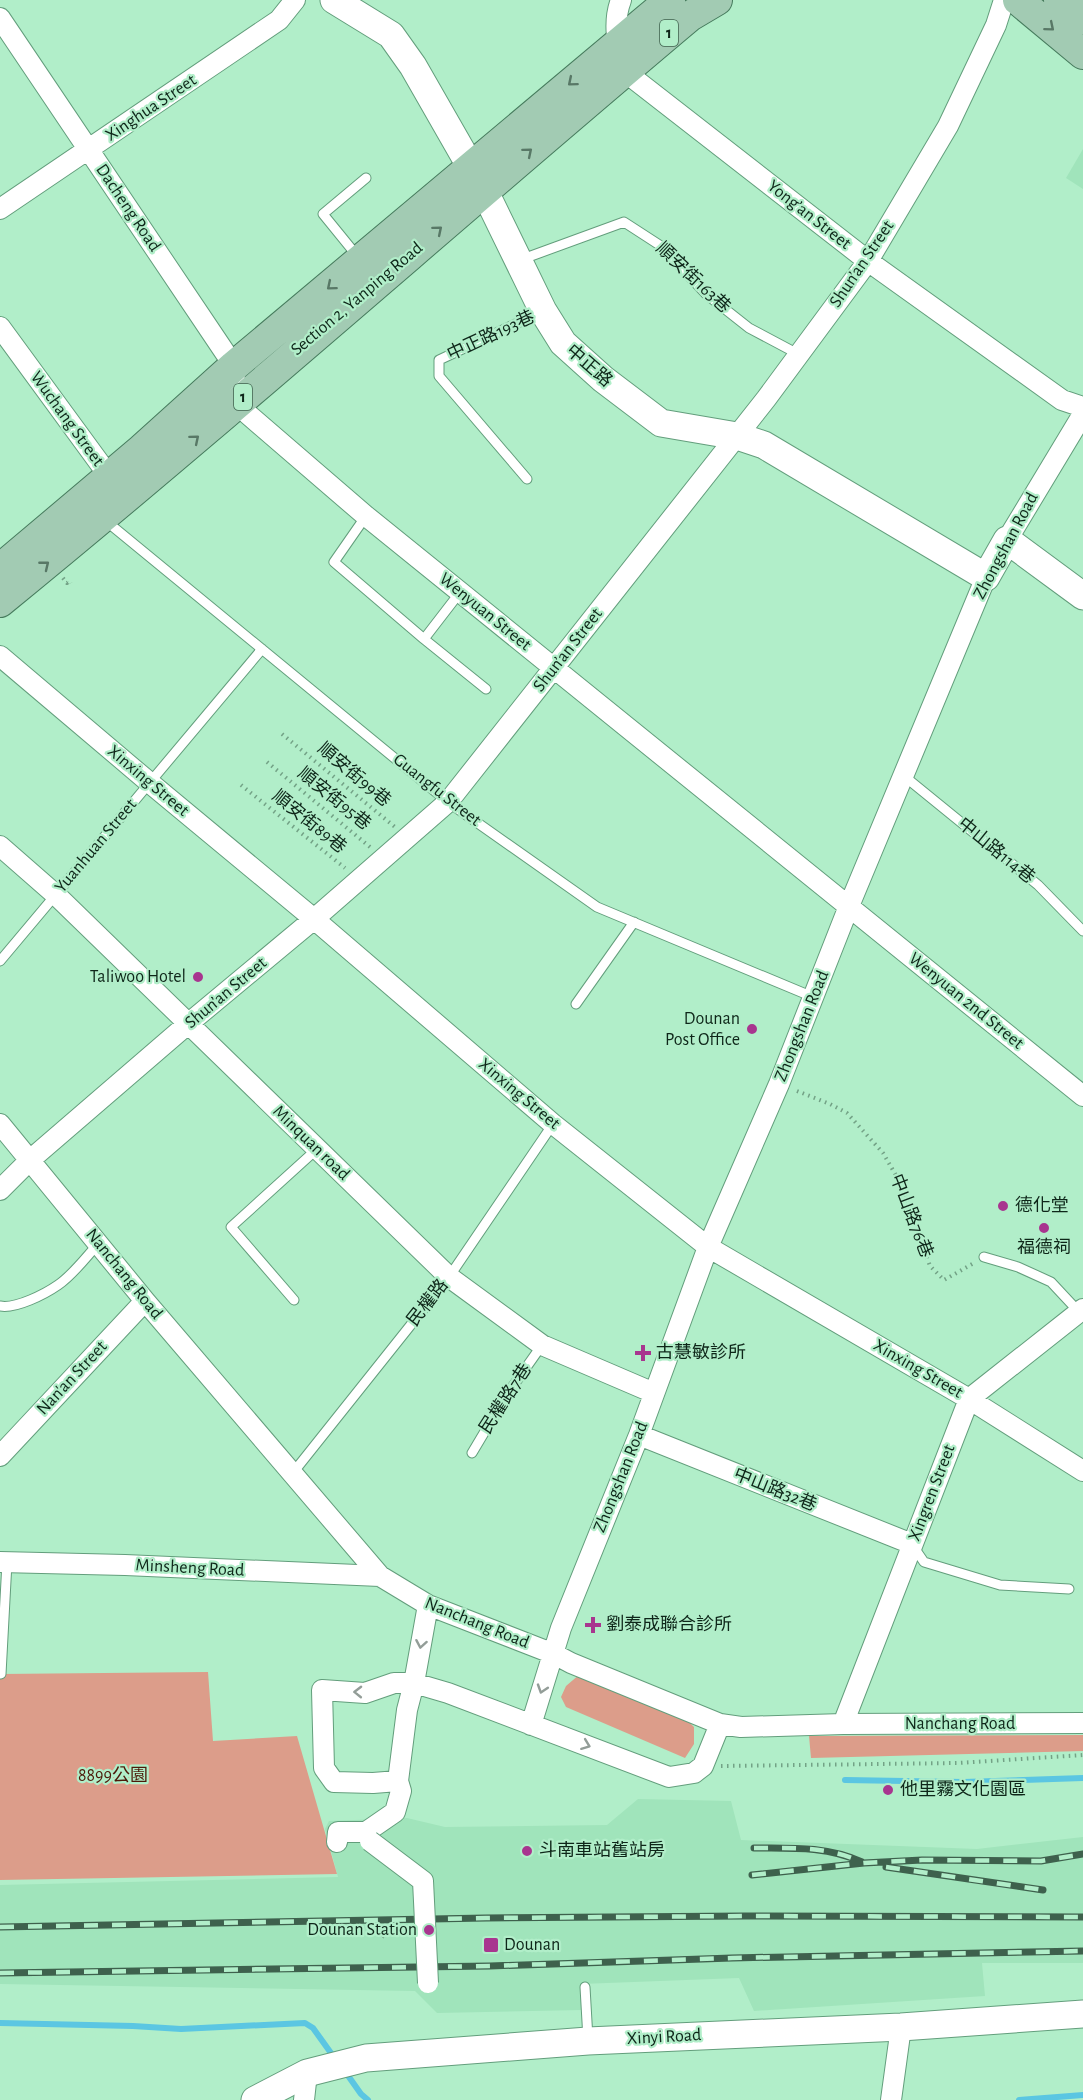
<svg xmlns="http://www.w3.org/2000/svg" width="1083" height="2100" font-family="'Alegreya Sans','Noto Sans TC',sans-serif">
<rect width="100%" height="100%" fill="#b1eec9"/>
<path fill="#a0e4bb" d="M1083,149V189L1066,178Z
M638,1799L731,1801L741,1840L977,1849L1083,1837V1963H982L985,1996L754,2011L739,1978L581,1984V2010L437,2013L415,1991L0,1984V1885L338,1877L325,1829L329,1821L407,1818L445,1827L607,1825Z"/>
<path fill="#dc9d8a" d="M208,1672L213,1741L297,1736L337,1874L0,1880V1674Z
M580,1674L688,1721L694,1727V1744L685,1758L566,1707L561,1697L566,1686Z
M1083,1735V1751L811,1758L809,1736Z"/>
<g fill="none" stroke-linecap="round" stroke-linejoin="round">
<path stroke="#5bc6e2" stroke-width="6" d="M845,1780L964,1782L1083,1778
M0,2023L133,2026L181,2029L305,2023L313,2028L336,2060
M344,2070L361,2094L368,2100
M1019,2100L1083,2095"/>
<g stroke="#639e7c" stroke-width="11">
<path id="lane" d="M358,257L323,214L366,178
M520,260L624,222L661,246L706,294L749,328L798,354
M527,479L439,376V360L541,312
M366,516L334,562L424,639L486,689
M106,521L448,802L597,907L813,997
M424,639L461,591
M904,776L1038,885L1083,931
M0,961L262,649
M576,1004L634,922
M984,1257L1018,1267L1051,1282L1079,1312
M294,1300L231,1227L317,1149
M0,1306C16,1309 45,1294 58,1285C73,1275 86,1257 99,1243
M472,1453L506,1396L542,1345
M292,1474L449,1277L553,1124
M913,1546L924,1562L1000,1585L1069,1589
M1,1674L7,1562
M585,1987L588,2039"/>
</g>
<g stroke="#639e7c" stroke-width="22">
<path id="street" d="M621,0C612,23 618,48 624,71L868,261L1062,400L1083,407
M0,18L234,366L236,404L366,516L1083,1096
M0,209L279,20L295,0
M0,327L109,476L107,489
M1007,540L1083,414
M0,656L150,783L314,919L553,1124L708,1247L969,1399L1083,1471
M0,846L56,895L449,1277L542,1345L654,1393
M0,1124L145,1301L380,1576L428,1605L554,1654L571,1663L720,1724L741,1727L843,1724L1083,1723
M0,1190L30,1160L189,1023L314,919L448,802L766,399L868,261L948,126L996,25L1004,0
M639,1435L912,1544
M0,1456L145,1301
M0,1562L125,1565L380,1576
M843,1724L969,1399L1083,1309
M531,1725L561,1628L639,1435L708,1247L779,1084L849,906L986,577
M398,1781L373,1783L334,1782L324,1768L322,1690L365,1693L394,1683H414L448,1693L669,1777L694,1773L703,1766L720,1724
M337,1842L338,1832H366L395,1812L401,1791L398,1781L407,1710L414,1683L428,1605
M304,2100L307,2073
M891,2100L901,2027"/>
</g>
<g stroke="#639e7c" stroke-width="29">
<path id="secondary" d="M334,0L391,35L413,66L484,190L543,311L563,343L603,379L661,423L737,436L764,445L986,577L1007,540L1083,596
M255,2100L307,2073L366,2058L588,2041L901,2027L1083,2014"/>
</g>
<g stroke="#467b5d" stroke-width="32">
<path id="primary" d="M1018,0L1083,54
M1059,0L1083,19
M0,569L142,449L234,366L670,0
M0,602C234,411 459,210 690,16L717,0"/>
</g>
<path stroke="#73a286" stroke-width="4" stroke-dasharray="1.5 4.5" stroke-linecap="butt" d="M63,578L67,583L70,581L71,583
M282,734L395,827
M267,762L370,847
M241,785L345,868
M797,1091L830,1104L847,1113L883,1153L901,1184L930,1266L944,1280L974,1263
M721,1766L958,1763L1083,1755
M382,1937L393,1929L408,1928"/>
<use href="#lane" stroke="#fff" stroke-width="9"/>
<use href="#street" stroke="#fff" stroke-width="20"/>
<use href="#secondary" stroke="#fff" stroke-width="27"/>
<use href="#primary" stroke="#a2cbb3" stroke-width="30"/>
<g stroke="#3e614d" stroke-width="7">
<path id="rail" d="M754,1848C791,1848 827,1846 862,1862
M886,1867L1043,1890
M752,1875L864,1863L922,1860L1041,1861L1083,1854
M0,1927L486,1918L745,1916L1083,1917
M0,1973L490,1966L732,1958L1083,1951"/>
</g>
<use href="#rail" stroke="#b1eec9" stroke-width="4.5" stroke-dasharray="14" stroke-linecap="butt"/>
<g stroke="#639e7c" stroke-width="22" stroke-linecap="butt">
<path id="street-bridge" d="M370,1841L423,1881L428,1983"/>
</g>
<use href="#street-bridge" stroke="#fff" stroke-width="20"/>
</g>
<defs><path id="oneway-chevron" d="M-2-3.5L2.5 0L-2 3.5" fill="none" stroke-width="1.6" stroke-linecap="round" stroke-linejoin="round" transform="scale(1.5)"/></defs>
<g stroke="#587866">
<use href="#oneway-chevron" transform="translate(1050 27) rotate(40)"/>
<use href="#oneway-chevron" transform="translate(572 82) rotate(140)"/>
<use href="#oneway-chevron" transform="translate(528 152) rotate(-40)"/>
<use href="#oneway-chevron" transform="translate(438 230) rotate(-40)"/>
<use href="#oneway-chevron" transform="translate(331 286) rotate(140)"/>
<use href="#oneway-chevron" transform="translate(195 439) rotate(-40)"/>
<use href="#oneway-chevron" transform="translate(45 565) rotate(-39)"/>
</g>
<g stroke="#939d98">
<use href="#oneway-chevron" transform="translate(421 1644) rotate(100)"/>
<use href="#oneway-chevron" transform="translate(542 1689) rotate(108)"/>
<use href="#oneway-chevron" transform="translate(358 1692) rotate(-179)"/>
<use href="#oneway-chevron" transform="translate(586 1745) rotate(21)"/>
</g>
<g fill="#a8358f" stroke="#b1eec9" stroke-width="2">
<circle cx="198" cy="977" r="6"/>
<circle cx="752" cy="1029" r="6"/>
<circle cx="1003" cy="1206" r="6"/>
<circle cx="1044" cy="1228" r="6"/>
<path d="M640 1344h6v6h6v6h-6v6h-6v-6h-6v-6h6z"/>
<path d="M590 1616h6v6h6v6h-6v6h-6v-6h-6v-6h6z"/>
<circle cx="888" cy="1790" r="6"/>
<circle cx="527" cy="1851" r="6"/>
<circle cx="429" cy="1930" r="6"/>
<rect x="483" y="1937" width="16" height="16" rx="3"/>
</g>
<g text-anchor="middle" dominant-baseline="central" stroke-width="4.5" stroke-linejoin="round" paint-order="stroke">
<g fill="#b1eec9" stroke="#3f624e" stroke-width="1.5">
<rect x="660" y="20" width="18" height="26" rx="4.5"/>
<rect x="234" y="384" width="18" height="26" rx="4.5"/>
</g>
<g font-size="16" font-weight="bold" fill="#0e2619">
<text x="669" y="33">1</text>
<text x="243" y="397">1</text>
</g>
<g font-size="18" fill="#0e2619" stroke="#b1eec9">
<text transform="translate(151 108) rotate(-34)">Xinghua Street</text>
<text transform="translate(128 208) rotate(56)">Dacheng Road</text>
<text transform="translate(809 215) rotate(38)">Yong’an Street</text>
<text transform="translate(862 264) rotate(-56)">Shun’an Street</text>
<text transform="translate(693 278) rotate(43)">順安街163巷</text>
<text transform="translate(357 299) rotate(-40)">Section 2, Yanping Road</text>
<text transform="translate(491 336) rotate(-25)">中正路193巷</text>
<text transform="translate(589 366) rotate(41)">中正路</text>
<text transform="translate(67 419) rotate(54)">Wuchang Street</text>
<text transform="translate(1006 546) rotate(-62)">Zhongshan Road</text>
<text transform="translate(485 612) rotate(39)">Wenyuan Street</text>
<text transform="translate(568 650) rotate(-52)">Shun’an Street</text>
<text transform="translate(354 775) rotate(40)">順安街99巷</text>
<text transform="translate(148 781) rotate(40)">Xinxing Street</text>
<text transform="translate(437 790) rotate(38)">Guangfu Street</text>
<text transform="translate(334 799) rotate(39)">順安街95巷</text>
<text transform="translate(309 822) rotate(39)">順安街89巷</text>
<text transform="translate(96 846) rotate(-50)">Yuanhuan Street</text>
<text transform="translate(996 851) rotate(39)">中山路114巷</text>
<text transform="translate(226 993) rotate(-40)">Shun’an Street</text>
<text transform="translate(966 1001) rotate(39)">Wenyuan 2nd Street</text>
<text transform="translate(802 1026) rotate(-68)">Zhongshan Road</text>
<text transform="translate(519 1094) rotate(40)">Xinxing Street</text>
<text transform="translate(311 1143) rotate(44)">Minquan road</text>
<text transform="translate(911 1216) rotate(69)">中山路76巷</text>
<text transform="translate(124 1274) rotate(51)">Nanchang Road</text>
<text transform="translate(428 1303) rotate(-52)">民權路</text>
<text transform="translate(918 1369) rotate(30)">Xinxing Street</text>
<text transform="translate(72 1378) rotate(-47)">Nan'an Street</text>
<text transform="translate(506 1399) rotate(-57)">民權路7巷</text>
<text transform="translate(621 1477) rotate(-68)">Zhongshan Road</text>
<text transform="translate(775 1490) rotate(22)">中山路32巷</text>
<text transform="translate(932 1493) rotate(-69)">Xingren Street</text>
<text transform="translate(190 1568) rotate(3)">Minsheng Road</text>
<text transform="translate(477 1623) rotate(22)">Nanchang Road</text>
<text x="960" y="1724">Nanchang Road</text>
<text transform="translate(664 2037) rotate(-3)">Xinyi Road</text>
</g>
<g font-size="18" fill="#0e2619" stroke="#b1eec9" text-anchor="start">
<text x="186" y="977" text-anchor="end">Taliwoo Hotel</text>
<text x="740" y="1019" text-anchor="end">Dounan<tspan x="740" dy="21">Post Office</tspan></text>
<text x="1015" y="1206">德化堂</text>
<text x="1044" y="1248" text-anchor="middle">福德祠</text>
<text x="656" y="1353">古慧敏診所</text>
<text x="606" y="1625">劉泰成聯合診所</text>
<text x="900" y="1790">他里霧文化園區</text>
<text x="539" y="1851">斗南車站舊站房</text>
<text x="417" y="1930" text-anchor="end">Dounan Station</text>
<text x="504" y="1945">Dounan</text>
</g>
<g font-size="18" fill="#4c1909" stroke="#b1eec9">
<text x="113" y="1776">8899公園</text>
</g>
</g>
</svg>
